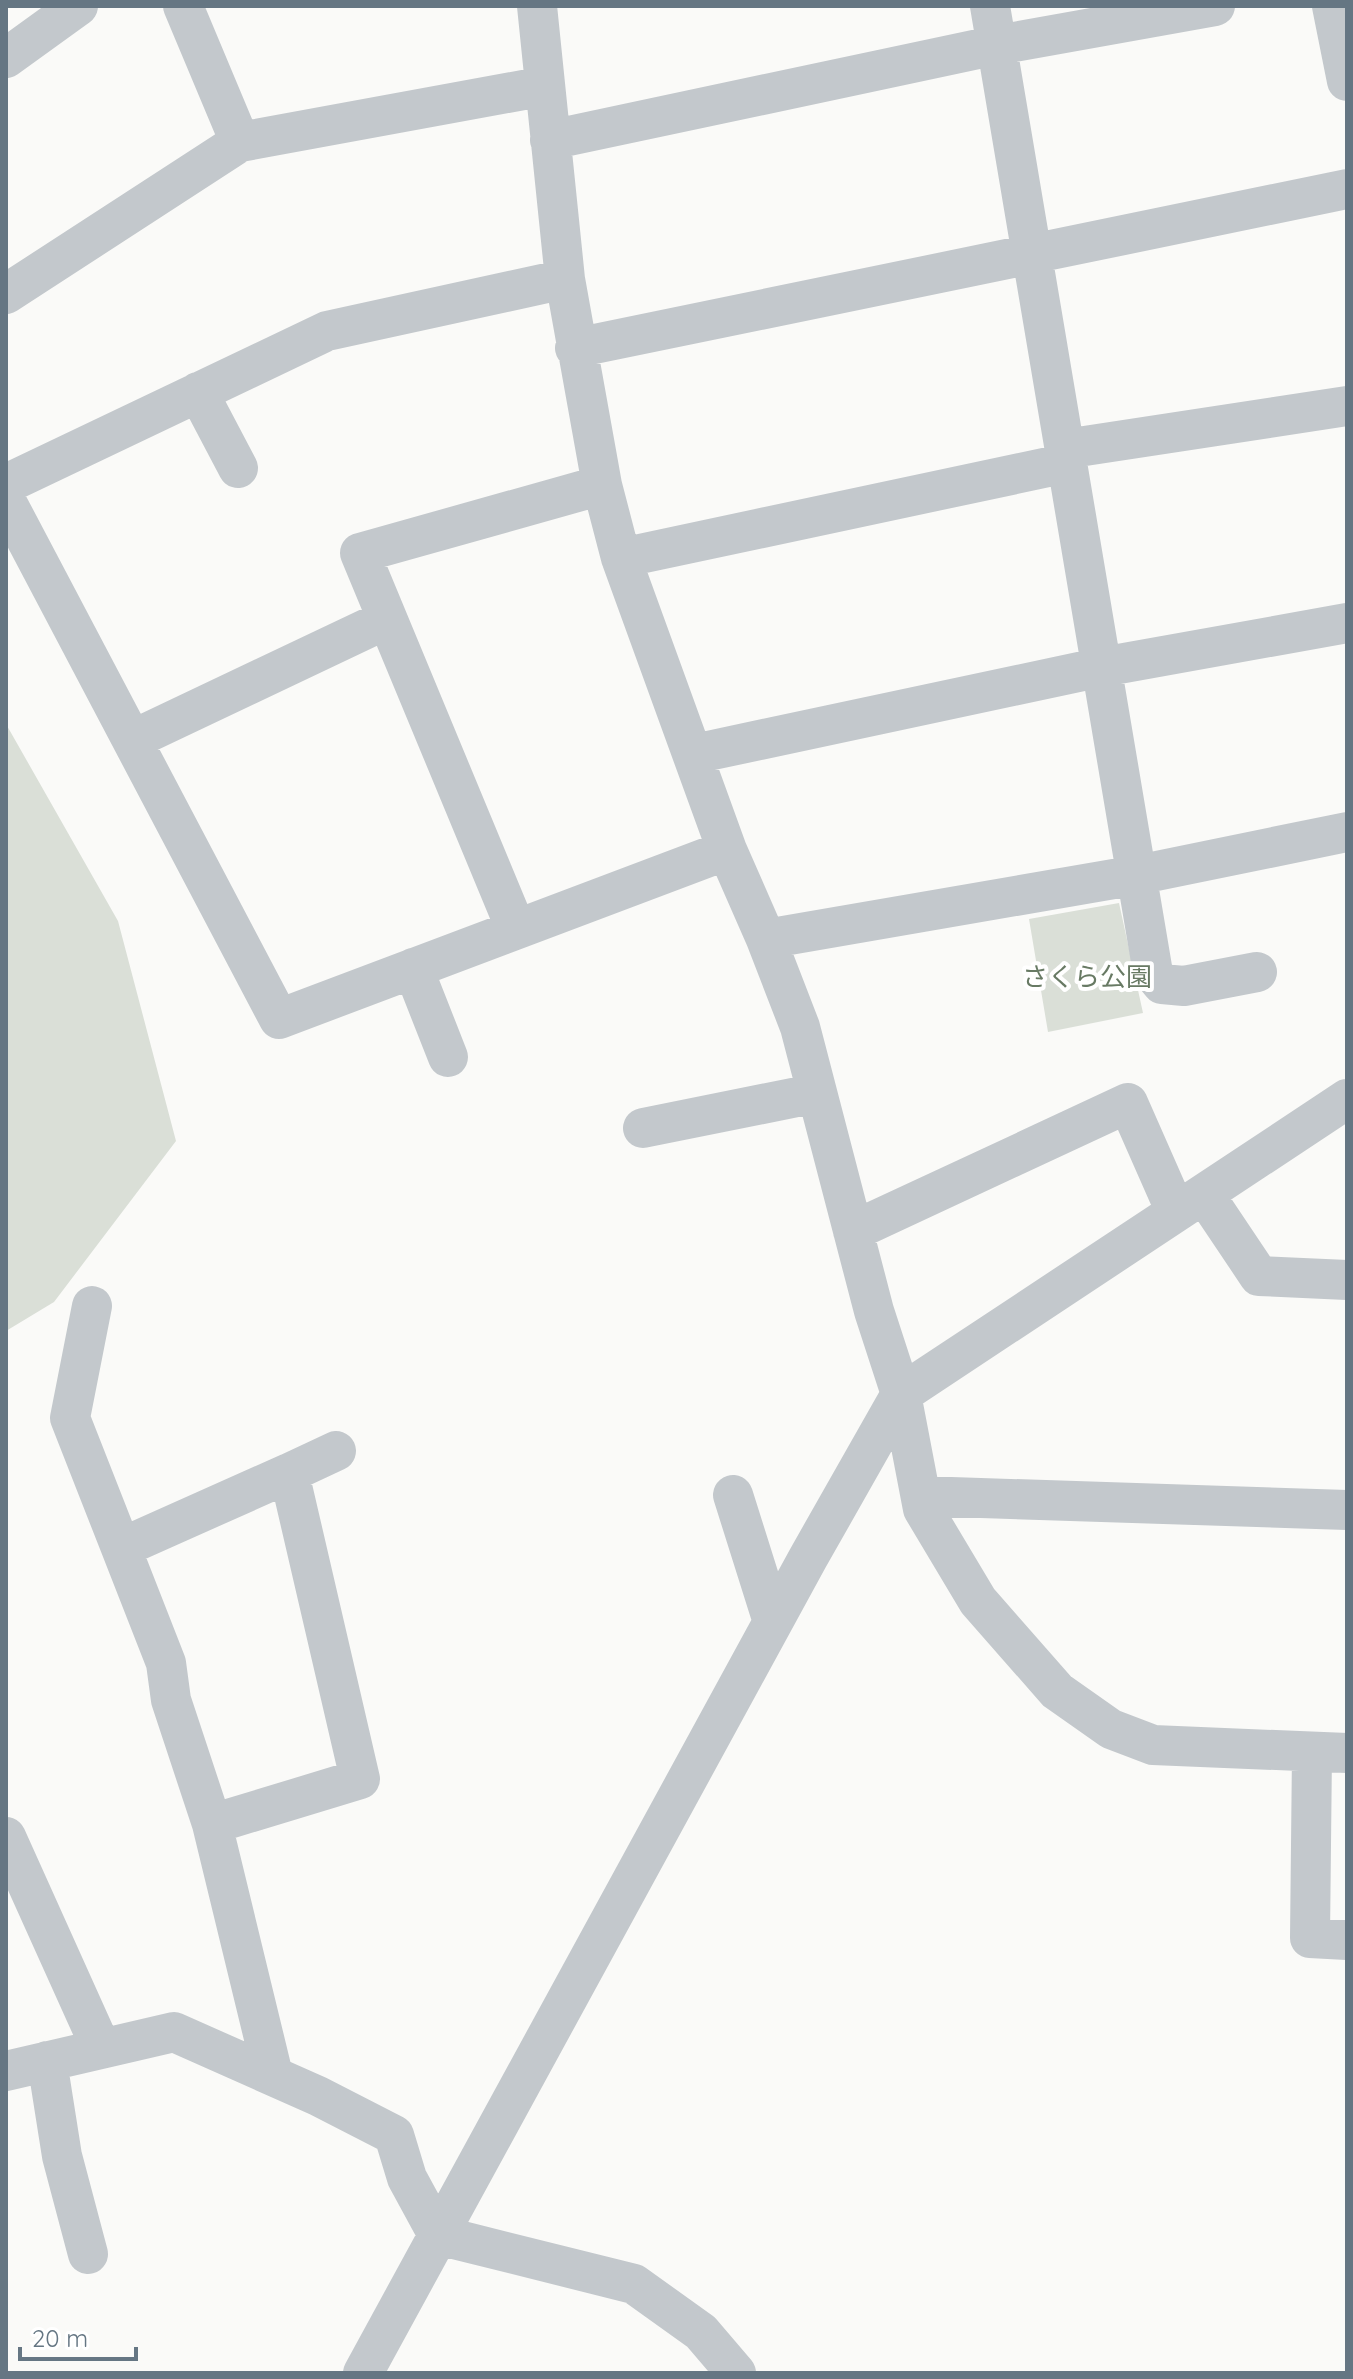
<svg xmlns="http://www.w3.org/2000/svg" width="1353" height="2379" font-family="Quicksand,'Noto Sans JP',sans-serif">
<rect width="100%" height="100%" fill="#fafaf8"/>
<path fill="#dadfd7" d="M6,724L118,921L176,1141L54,1302L6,1331Z
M1119,903L1143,1013L1048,1032L1029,919Z"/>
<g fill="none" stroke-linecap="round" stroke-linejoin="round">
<path stroke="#c3c8cc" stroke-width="40" d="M183,6L240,142
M537,6L565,279L602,485L621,558L727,850L766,939L800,1027L874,1311L901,1394L923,1509L978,1601L1057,1691L1111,1729L1153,1745L1347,1753
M990,6L1153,973L1162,984L1184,986L1257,972
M1332,6L1347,81
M6,58L78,6
M550,140L997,45L1215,6
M6,294L240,142L545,86
M575,348L1347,189
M198,392L238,468
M1065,449L1347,406
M6,484L327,331L565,279
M6,501L279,1019L727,850
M621,558L1067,463
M132,740L387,619
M694,754L1102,667L1347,623
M516,929L360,553L602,485
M766,939L1137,875L1347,832
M413,968L448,1057
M643,1128L817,1093
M1204,1194L1259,1276L1347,1280
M853,1231L1128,1103L1176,1212
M92,1306L70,1418L121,1548
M289,1473L336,1451
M733,1495L773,1622
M921,1496L1347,1510
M1312,1752L1310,1938L1347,1940
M212,1824L171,1700L166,1663L121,1548L289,1473L360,1779L212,1824L273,2075
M6,1837L101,2048
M47,2061L62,2156L88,2254
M6,2071L174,2032L318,2096L394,2135L407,2178L438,2235L634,2284L701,2332L736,2373
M363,2373L808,1558L901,1394L1347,1099"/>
</g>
<g text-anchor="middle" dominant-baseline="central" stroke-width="8" stroke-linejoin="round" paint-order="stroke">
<g font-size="26" fill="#687a64" stroke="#fff">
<text x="1087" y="976">さくら公園</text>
</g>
</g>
<rect width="1353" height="2379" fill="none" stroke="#657683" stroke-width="16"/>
<path d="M20 2347v12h116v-12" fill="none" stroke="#657683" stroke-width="4"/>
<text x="32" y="2347" font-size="24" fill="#657683" stroke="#ffffff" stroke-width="6" paint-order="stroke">20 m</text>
</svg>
